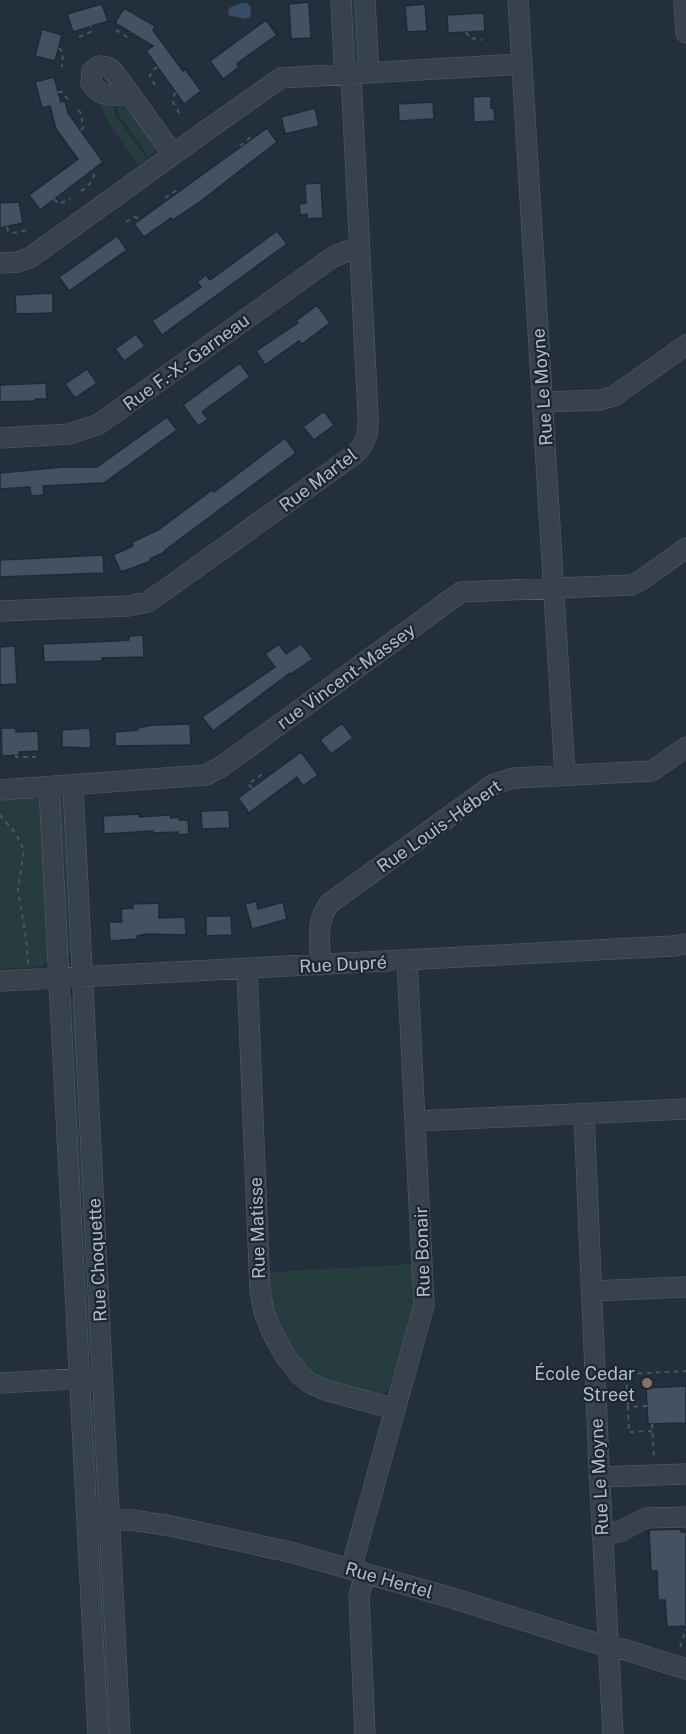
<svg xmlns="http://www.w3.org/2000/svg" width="686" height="1734" font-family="'Public Sans',sans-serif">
<rect width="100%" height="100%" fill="#242f3e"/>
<path fill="#263c3f" d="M349,0H357L361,60L352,61Z
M99,104L114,105L115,115L147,159L138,165L110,125Z
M117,105C136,107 146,133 156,147V150L149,157L118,114Z
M64,793L73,956L67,955L58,796Z
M0,796H38L40,797L49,959L41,967L0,969Z
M72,997H75L93,1356H88L68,1000Z
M412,1264L413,1307L391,1385C389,1391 384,1395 379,1395C357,1388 332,1385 312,1372C295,1362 274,1320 271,1300C269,1291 270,1281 270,1272Z
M94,1399L96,1400L100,1498H95L89,1401Z
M102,1540L117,1734H104L96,1541Z"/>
<path fill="#394c67" d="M241,3H247L251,7L250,17L245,19L228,15L229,8Z"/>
<path fill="#455162" stroke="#1f2835" stroke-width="1.5" d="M309,2L311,38L291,39L289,4Z
M102,4L108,21L73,32L67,14Z
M425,4L427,31L407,32L405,6Z
M124,8L155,26L153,30L183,71L185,69L201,91L184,104L146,51L153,46L115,23Z
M484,13L485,31L448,33L447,15Z
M266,20L277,35L243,59L237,64L239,67L223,79L210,61Z
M42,29L62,35L55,61L35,56Z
M54,77L61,102L65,101L68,113L103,162L40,210L29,195L78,159L56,129L50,106L42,108L35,82Z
M491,96V108H494L495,121L474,122L473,97Z
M433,102L434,119L399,121L398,104Z
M315,108L319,126L285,134L281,117Z
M267,128L277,142L201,201L173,220L171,218L144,237L134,224Z
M321,183L323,218L307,219V214L300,215L299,204L306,203L305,184Z
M19,202L23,223L0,228V203Z
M277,231L287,244L162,335L152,321L201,287L197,282L206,275L210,280Z
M117,236L127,250L69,291L59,277Z
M53,293V313L16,314L15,295Z
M317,305L330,323L302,344L299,341L265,365L256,351L298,323L296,321Z
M136,334L145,346L124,361L115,349Z
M240,363L250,377L202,412L208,419L198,426L183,405Z
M87,369L97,383L75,398L65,384Z
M46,383L47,399H35V401L0,402V385Z
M324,411L334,425L314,440L303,427Z
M167,417L177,430L104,483L43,486L44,495L31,496L30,487L0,489V473L63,467H97Z
M285,438L296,453L164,551L165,552L150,559L151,561L121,572L113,555L133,546L132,542L158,530L212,490L214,492Z
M103,555L104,573L0,577V560Z
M143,635L144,657L102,658V661L44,662L43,644L116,641L129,640V636Z
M279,644L286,654L301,644L313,659L291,674L290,673L213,731L202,717L275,667L265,654Z
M15,646L17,684L0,685V647Z
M342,723L353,738L331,754L320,740Z
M190,724L191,745L115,746V732L138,730V728L153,725Z
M1,728H16V732L38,731L39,751L19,752L20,755L2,756Z
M90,728L91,748L62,747V730Z
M301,752L318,775L303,786L297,777L249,813L238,798Z
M229,810L230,828L202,829L201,811Z
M139,814V817L170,815L171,818L179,817V820H188L189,834L178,835V832L153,833V831L104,834L103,816Z
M256,901L258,909L283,902L287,919L252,929L245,904Z
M159,903V918L185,917L186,935L146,934L137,936L138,939L110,941L109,922H122L121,909L133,908V904Z
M206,916H231L232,935L206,936Z
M686,1386V1423L648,1424L646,1388Z
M681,1529V1532H686V1626L667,1627L665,1600H658L657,1571H651L649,1530Z"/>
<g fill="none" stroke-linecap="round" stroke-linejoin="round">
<g stroke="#565f6c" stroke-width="21">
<path id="minor" d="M365,0L369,73
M518,0L565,775
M684,0L686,33
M130,94C113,96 101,98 91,83L92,71L99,66L108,67L113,71L173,154
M0,263L18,262L31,257L221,120L281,78L521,64
M543,402L600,400L614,396L686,345
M0,438L69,434L99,424L333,257L347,251H359
M0,611L128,606L148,602L355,454C367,443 369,431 368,415L351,74L344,63L341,0
M73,786L120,1734
M49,787L98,1734
M0,790L206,775L221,767L461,592L631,585L640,581L686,548
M321,965C320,944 315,920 330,903L494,784L514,778L652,771L686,747
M247,969L260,1291L264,1312L272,1332L285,1356L301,1376L310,1383L325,1390L395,1409
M0,981L673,946L686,944
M584,1113L599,1465L613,1734
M416,1121L686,1109
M591,1291L686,1287
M0,1383L90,1378
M599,1477L686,1474
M98,1520H132L171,1526L290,1552L452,1598L592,1642L626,1650L686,1669
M602,1533L619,1532L646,1518L686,1517
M351,1569L424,1305L407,960
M365,1734L359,1596L365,1573"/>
</g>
<path stroke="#44595c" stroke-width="2" stroke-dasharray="4.5 4.5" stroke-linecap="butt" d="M116,30L127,37L130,32
M466,32L470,38L482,40
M79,37L91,32V26
M59,48L63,52L62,67
M155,85L150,77L151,72L157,67
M58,92H62L71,103
M176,93L174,95L173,102L181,116
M78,110L81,113L83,128L80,131
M240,146L252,136L253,138
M81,191C88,186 97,179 93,169
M165,198L177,190L180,191
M54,199L59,204L70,199
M126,222L135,217L141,219
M7,227L8,231L13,233L27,230
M16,755V757H36
M252,788L248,784L264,773
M0,815L16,834L24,850L18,891L26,937L28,965
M611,1374H626
M647,1406L628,1407L629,1432L652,1431
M628,1407L626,1374L686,1371
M652,1424L654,1460
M680,1647L686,1629"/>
<use href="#minor" stroke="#38414e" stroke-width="20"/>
</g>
<circle fill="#8d6e63" stroke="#1d2633" stroke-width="2" cx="647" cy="1383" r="6"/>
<g text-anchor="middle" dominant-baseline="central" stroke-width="4.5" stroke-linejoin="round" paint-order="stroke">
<g font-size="18" fill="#b4bcc9" stroke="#1d2633">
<text transform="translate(186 362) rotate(-36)">Rue F.-X.-Garneau</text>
<text transform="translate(542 387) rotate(-94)">Rue Le Moyne</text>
<text transform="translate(318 480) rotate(-37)">Rue Martel</text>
<text transform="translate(346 676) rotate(-36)">rue Vincent-Massey</text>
<text transform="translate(439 826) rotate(-35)">Rue Louis-Hébert</text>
<text transform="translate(343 964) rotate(-3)">Rue Dupré</text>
<text transform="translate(257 1228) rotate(-92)">Rue Matisse</text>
<text transform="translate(422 1252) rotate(-92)">Rue Bonair</text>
<text transform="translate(97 1260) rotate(-93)">Rue Choquette</text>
<text transform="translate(599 1477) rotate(-93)">Rue Le Moyne</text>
<text transform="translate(389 1580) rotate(16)">Rue Hertel</text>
</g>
<g font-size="18" fill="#b4bcc9" stroke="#1d2633" text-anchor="end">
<text x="635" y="1373">École Cedar<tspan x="635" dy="21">Street</tspan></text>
</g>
</g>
</svg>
